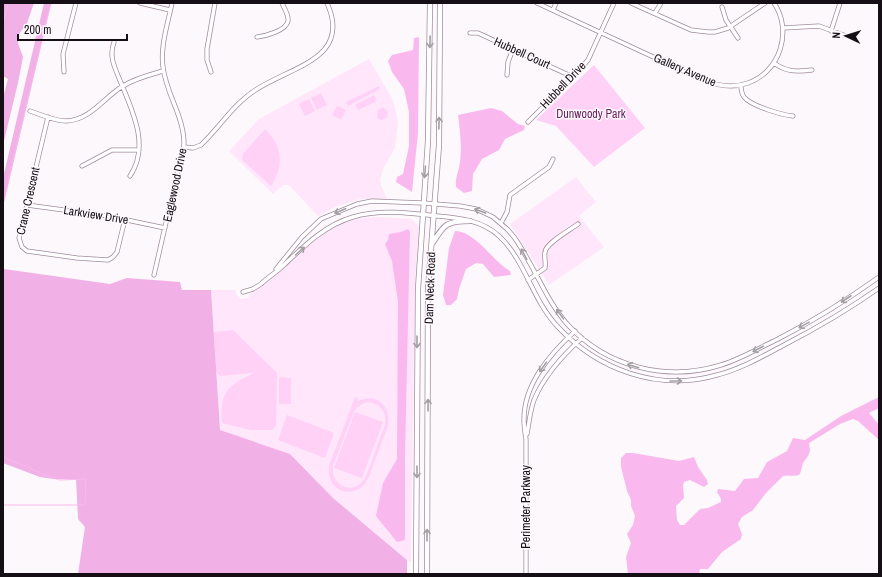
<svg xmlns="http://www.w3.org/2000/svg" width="882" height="577" font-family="'Archivo Narrow',sans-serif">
<rect width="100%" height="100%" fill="#fdf8fc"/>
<path fill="#ffe6fa" d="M369,59L393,100L398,122L395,148L384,167L380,179L381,185L387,199H360L335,207L318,216L289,185H283L273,194L229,151L259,119Z
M576,177L596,202L579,216L604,247L549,285L510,224Z
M378,217L412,219L419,227L415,282L411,563L333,498L290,454L220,430L211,290H236V294L241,299L248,298L254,290L266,282L303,248L340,223L360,218Z"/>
<path fill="#ffd1f7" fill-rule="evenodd" d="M594,65L645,128L594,167L556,126L536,120Z
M379,86L380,89L348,106L346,102Z
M321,93L327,105L317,110L311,98Z
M374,95L377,101L358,110L355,105Z
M309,99L315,111L305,116L299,104Z
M337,106L346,110L341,120L332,115Z
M383,107L388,112L387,117L382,120L378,119L377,116L378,110Z
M265,129C283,146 284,166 271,186L242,160L243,154Z
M233,330L277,373L276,426L272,430H251L222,423C219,393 228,385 254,373L220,376L216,372L214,332Z
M279,377L291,378V404H279Z
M355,397L358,398L357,401H358C378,392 391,407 388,426L368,479C355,502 326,492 329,466ZM368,402C381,404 387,412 385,425C380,438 375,451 371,464C368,469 367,476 363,481C357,488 348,490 341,485C334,480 332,474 333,466L353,414C357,407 360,404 368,402Z
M355,412L383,422L362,478L334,468Z
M287,415L334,433L325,458L278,440Z"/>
<path fill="#f1b1e6" d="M3,3H34L27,23L19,34L18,43L23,57L18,83L3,145V98L8,79L3,76Z
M44,3H51L3,207V178Z
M3,267L4,269L110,284L127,278L180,282L182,290H211L220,430L290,454L333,498L407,560V574H78L85,527L78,519L76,479H53L40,477L3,463Z"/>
<path fill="#fab9ee" d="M419,37L418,133L412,192L396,182L397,177L403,174L409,146V112L404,89L392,72L388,61L392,55L413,50L414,38Z
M491,108L502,111L518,124L525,126L524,130L505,139L499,150L482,159L473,174L472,191L464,193L456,187C455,178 459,171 460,162C462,146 460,131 458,115Z
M408,229L410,232L405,456V540L397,542L376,516L383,483L397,459L398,302L392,261L385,244L388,240L389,234L401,232Z
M455,231C477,232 492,261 510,271L511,275L494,277L483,264L476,263L466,269L459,289L457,299L451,305H446L443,295L449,248Z
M879,397V408L869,413L879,425V440L858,421L853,419L840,424L809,443L810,451L808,456L803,463L800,474C794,478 789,474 783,476L766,493L753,510L742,517L738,524L742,534L741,539L722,552L708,569H700L699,574H628L626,557L631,543L627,534L633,525L635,516L631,506V500L627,491L621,467V458L626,453H633L679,461L694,457L698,467L707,480L708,484L704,487L690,480L684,482L683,486L684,498L676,506L677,520L680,525H684L700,509L708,508L721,502V499L717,492L718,489L735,491L744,479L758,478L767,462L787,451L793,438L805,440L841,416Z"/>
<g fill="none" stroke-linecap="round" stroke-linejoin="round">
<path stroke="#fab9ee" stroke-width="1" d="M3,25L8,3
M3,203L51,3
M3,457L30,468L33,470L59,480L86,479L85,504L83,505H3"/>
<g stroke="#a18c9d" stroke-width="5">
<path id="minor" d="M140,3L170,10
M537,3L705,81C719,86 734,88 748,83C780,72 793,31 774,3
M631,3L691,30L708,32H715L728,28L765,3
M722,7L726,20L738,38
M553,10L556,3
M655,13L661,3
M783,28L819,26L849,37
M831,31L840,3
M470,33H478L573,77
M257,37C265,36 286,31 288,21C289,15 284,8 282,3
M114,42C109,56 114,66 119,78C131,108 151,145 130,176
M774,63C786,72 797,72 812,70
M64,72L63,54L76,3
M211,72L207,60V49L215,3
M507,75L508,62L513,49
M741,85C741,89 741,93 744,97C751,106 782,115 793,116
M30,111C42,115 54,121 66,121C91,120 104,97 123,86C136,78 149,75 163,71
M48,117L19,238L22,247L27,251L77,258L108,260L113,257L117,252L125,219
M528,122L573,77L588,60L614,3
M184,147L193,148L201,145C219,128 233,105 254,91C288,67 353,60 327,3
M82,166L112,150H139
M27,205L108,216L165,228
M501,223L507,212L510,195L549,167L553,159
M276,269L302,237L321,219L357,204L372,201L423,203L460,206L476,209L493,217L507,229L514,237C534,265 545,299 568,325C607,367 666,382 721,365C741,359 759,348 778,339C813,321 847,300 879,277
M154,275L184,144C184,116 166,94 163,67C160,46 168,23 172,3
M528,280L545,268C546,262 544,258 545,252C546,243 570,230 578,224
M243,292L253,289L261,284C268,277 277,272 284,265C304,246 325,225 353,217C379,209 410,213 437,216C459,218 482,220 499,236C525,260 532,299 557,326C598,370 658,392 717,375C741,369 763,356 784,345C817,328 849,309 879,288
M527,434C529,423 530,411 534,400C544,376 563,355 582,338
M526,574V439C525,433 524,427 524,421C523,385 550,354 575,331"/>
</g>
<g stroke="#a18c9d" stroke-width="6">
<path id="major" d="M432,244C444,225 445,221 470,221
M416,574L418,289L428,141L430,3
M427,574L428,289L439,145L440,3"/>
</g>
<use href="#minor" stroke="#fff" stroke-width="3.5"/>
<use href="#major" stroke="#fff" stroke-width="4.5"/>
</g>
<defs><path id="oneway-shaft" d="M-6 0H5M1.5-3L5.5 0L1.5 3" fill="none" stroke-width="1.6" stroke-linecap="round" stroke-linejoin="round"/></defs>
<g stroke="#a29fa1">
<use href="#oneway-shaft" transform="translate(430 42) rotate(91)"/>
<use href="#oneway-shaft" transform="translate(439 123) rotate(-89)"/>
<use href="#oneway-shaft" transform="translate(425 172) rotate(94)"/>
<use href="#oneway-shaft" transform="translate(340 211) rotate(157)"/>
<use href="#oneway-shaft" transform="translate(480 211) rotate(-160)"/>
<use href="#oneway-shaft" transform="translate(300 251) rotate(-42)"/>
<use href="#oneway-shaft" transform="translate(524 254) rotate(-118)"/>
<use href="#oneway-shaft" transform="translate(846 299) rotate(147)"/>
<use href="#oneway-shaft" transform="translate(560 314) rotate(-126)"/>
<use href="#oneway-shaft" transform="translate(804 325) rotate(151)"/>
<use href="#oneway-shaft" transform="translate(417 342) rotate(90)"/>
<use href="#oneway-shaft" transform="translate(758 349) rotate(153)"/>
<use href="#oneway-shaft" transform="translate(633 366) rotate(-162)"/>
<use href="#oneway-shaft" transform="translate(543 367) rotate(125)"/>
<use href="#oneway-shaft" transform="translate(676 381)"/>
<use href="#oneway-shaft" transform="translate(428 405) rotate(-90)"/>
<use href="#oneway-shaft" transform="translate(417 472) rotate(90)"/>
<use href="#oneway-shaft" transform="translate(427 535) rotate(-90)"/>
</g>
<g text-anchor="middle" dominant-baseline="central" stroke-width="3" stroke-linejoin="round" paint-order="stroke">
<g font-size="12" fill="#160e15" stroke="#fdf8fc">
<text transform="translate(522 53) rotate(24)">Hubbell Court</text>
<text transform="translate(685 70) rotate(23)">Gallery Avenue</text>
<text transform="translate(563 85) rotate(-46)">Hubbell Drive</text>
<text transform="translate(175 185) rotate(-78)">Eaglewood Drive</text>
<text transform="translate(28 201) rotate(-77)">Crane Crescent</text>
<text transform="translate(96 215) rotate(9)">Larkview Drive</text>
<text transform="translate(430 288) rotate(-88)">Dam Neck Road</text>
<text transform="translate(526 507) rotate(-90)">Perimeter Parkway</text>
</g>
<g font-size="12" fill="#6b2363" stroke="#fdf8fc">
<text x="591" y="114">Dunwoody Park</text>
</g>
</g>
<rect width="882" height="577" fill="none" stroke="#160e15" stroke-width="8"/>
<g transform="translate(846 36) rotate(274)" stroke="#fdf8fc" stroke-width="3" paint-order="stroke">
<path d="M0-3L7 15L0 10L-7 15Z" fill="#160e15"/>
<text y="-6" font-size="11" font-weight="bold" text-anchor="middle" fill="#160e15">N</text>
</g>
<path d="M18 34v6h109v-6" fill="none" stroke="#160e15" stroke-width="2"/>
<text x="24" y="34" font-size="12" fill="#160e15" stroke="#fdf8fc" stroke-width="3" paint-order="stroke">200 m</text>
</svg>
